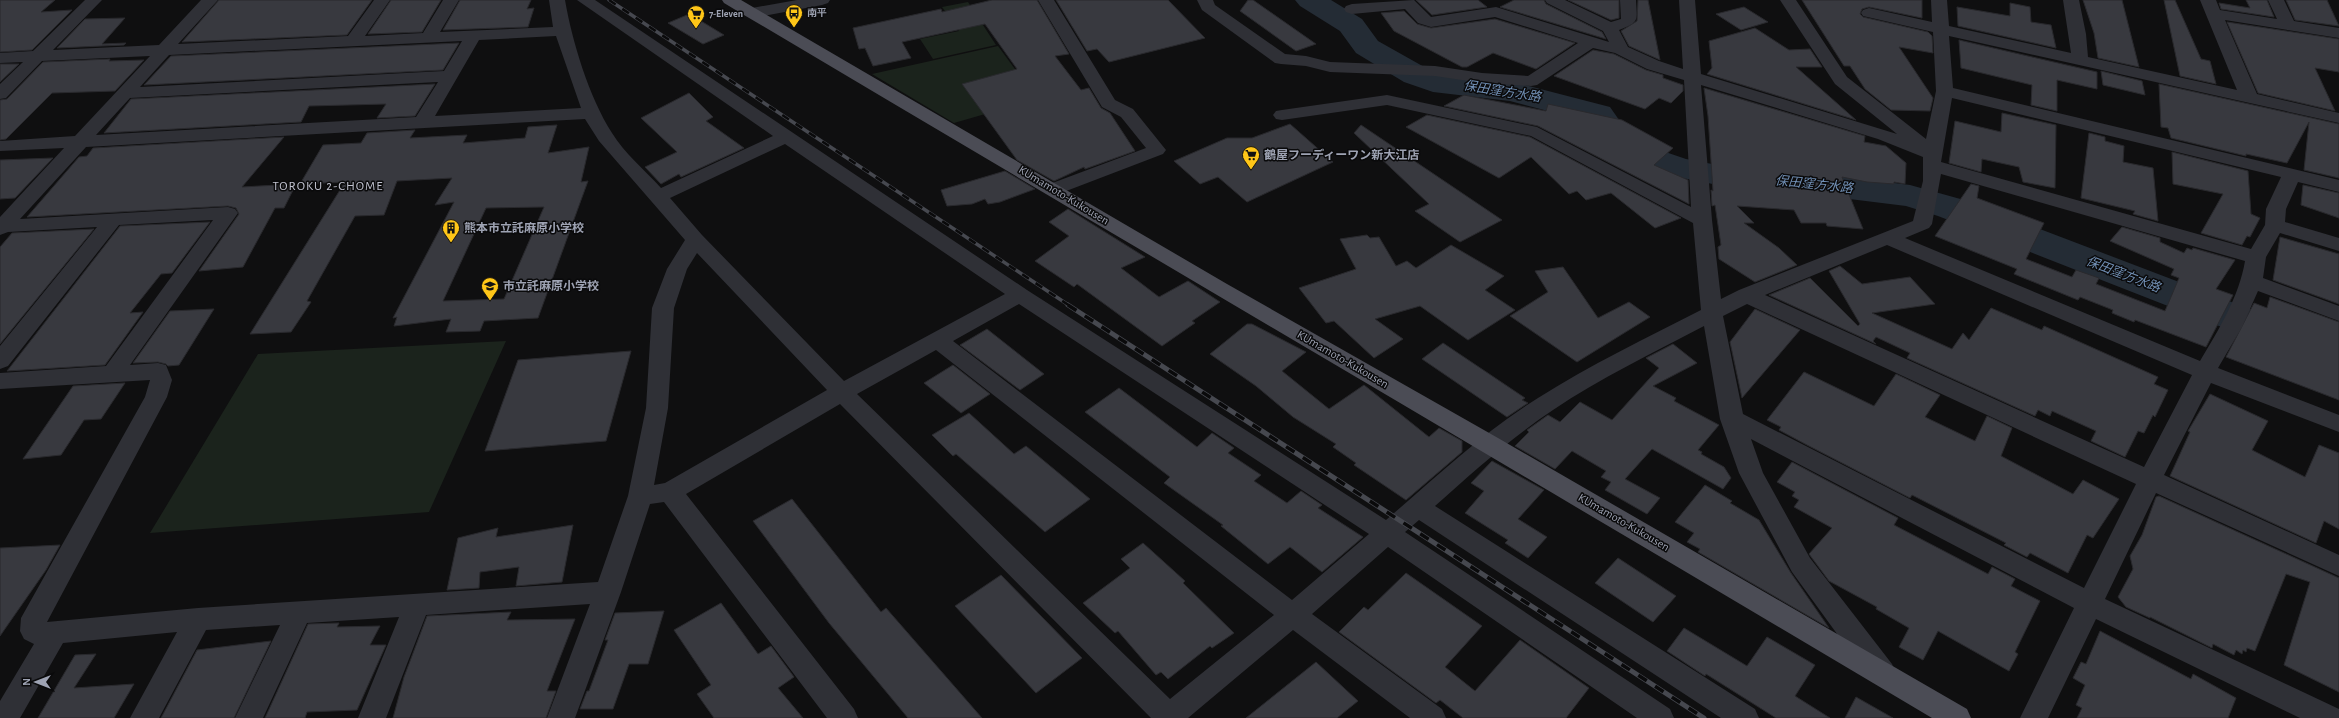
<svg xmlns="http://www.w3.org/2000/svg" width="2339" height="718" font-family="'Alegreya Sans','Noto Sans JP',sans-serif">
<rect width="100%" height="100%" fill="#0f0f10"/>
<path fill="#1b231c" d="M968,2L996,45L933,59L920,39L959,31L942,7Z
M998,46L1037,99L954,123L872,74Z
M506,341L429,512L150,533L258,354Z"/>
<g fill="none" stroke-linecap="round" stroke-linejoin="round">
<path fill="#242c35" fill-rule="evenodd" d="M1295,0H1331L1362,19L1378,41L1426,68L1439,73L1510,81L1610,107L1631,137L1642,144L1686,159L1733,168L1793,170L1910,185L1964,200L2339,343V373L1938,216L1906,206L1793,192L1733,188L1667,175L1618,158L1607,151L1586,121L1510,101L1433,92L1404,82L1356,53L1340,31L1300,6Z"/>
</g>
<path fill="#38393f" stroke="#29292d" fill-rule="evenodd" d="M0,0H55L41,12L72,10L32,50L0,52Z
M219,0H372L347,35L182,42Z
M391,0H441L422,32L368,34Z
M460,0H531L527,9L534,8L528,27L443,30Z
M992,0H1037L1069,54L1055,56L1081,90L1089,88L1101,108L1110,113L1135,151L1085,169L1084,167L1054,181L1017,160L962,84L1017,69L985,24L902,42L911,58L873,66L865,48L859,49L853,28L941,9L942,12Z
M1056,0H1168L1205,38L1109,62L1097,49L1087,51Z
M1248,0H1253L1316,44L1296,51L1240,11Z
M1416,0H1478L1487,7L1432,15Z
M1514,0H1544L1546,4L1602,32L1606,39L1500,7Z
M1568,0H1619V18L1611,20Z
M1638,0H1648L1660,60L1629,46L1621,31L1637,21Z
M1802,0H1922V18L1869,7L1862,9L1860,14L1863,17L1928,32L1932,36L1933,53L1899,47L1933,98L1930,111L1891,110L1865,89L1850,66H1844Z
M2083,0H2122L2139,67L2098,58L2094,33Z
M2164,0H2175L2201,59L2210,61L2216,84L2180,76Z
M2246,0H2267L2274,17L2221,9L2219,3L2250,8Z
M2286,0H2327L2339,26L2295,20Z
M2010,3L2030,7L2031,22L2051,25L2056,48L1958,26L1957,7L2010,16Z
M1744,7L1768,22L1741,30L1716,14Z
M1404,11L1417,24L1431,28L1495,19L1575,43L1536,69L1493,53L1467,67H1462L1394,31L1381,13Z
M687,15H691L724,35L703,44L668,23Z
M125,18L102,44L126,43L124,45L57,48L85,19Z
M2227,22L2339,39V72L2315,68L2335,111L2258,93Z
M1755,28L1789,50L1810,49L1822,67H1796L1856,120L1707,74L1712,68L1709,41Z
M1959,40L2097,72V89L2057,80V111L2031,105L2032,85L1961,68Z
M459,43L443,70L144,85L171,56Z
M1593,50L1614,54L1646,70L1663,75V78L1683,85V91L1671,103L1659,98L1645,109L1554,76Z
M110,59L109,61L144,60L115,91L52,93L6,139L0,140V100L7,99L43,62Z
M0,64H19L0,82Z
M2101,71L2142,81L2145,95L2103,85Z
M435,84L415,116L377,118L386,104L309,106L301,122L104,133L131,99Z
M2159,84L2339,124V178L2304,170L2309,122L2287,163L2246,154V156L2171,138L2168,128L2161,127Z
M1704,88L1865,136L1864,142L1886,146L1906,163L1905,184L1894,182V184L1867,182L1842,177L1863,229L1827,226L1826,223H1801L1794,210L1737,206L1754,223H1744L1779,248L1797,265L1755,282L1719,259L1718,247L1721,245L1715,205L1712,206L1711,190L1713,191L1708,116Z
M689,93L713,117L706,121L744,148L681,177L679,174L661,184L645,167L677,152L641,118Z
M1464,95L1546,111L1548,104L1622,120L1673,148L1654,165L1688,180L1689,204L1538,126L1444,106Z
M2002,113L2056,125L2055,188L2023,182L2019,167L1982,159L1981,172L1949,163L1955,121L2001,132Z
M1427,115L1530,137L1681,218L1655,228L1611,193L1586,200L1577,191L1569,194L1531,157L1499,178L1406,127Z
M1290,124L1333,162L1247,202L1218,177L1200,184L1174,161L1227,138H1252Z
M557,125L548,153L589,147L581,182L588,181L538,318L484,321L480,331L446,332L451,319L394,326L397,317L393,318L454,202L435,205L452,178L397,181L384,215L355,216L307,301L311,302L291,332L250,334L345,182L300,184L323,145L361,143L367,133L415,130L410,138L467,135L463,143L525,138L528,127ZM544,207L504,299L443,301L486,208Z
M1361,125L1502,220L1460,242L1415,211L1429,204L1354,133Z
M2089,133L2105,137V141L2124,146L2123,162L2153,168L2158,221L2133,214L2135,211L2081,198Z
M284,137L242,187L296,184L284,208H275L243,267L199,271L239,214L236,208L228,206L27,217L79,157L87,156L93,148Z
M2172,152L2248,171L2251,214L2260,218L2250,237L2247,236L2242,245L2201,233L2223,194L2173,184Z
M53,158L15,198L0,199V160Z
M1005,171L1035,189L1000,202L988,204L985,199L972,204L947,206L941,190Z
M1971,184L1979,186L1977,198L2044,223L2026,259L2072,277L2076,270L2099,278L2096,284L2165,311L2179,278L2171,275L2174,269L2110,241L2122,227L2160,238V242L2184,253L2187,248L2192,250L2193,248L2235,260L2216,289L2233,295L2206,347L2135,320L2134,322L2112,313L2113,310L2080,297L2078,300L2014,274L2017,269L1935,236Z
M2303,185L2339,193V218L2301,205Z
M1068,209L1145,257L1121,268L1159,297L1188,281L1220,302L1192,321L1195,323L1162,346L1077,284L1074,287L1035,261L1069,236L1049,222Z
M210,222L172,273L161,274L130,313L143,312L105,365L7,371L120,226Z
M94,229L0,344V247L12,233Z
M1367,235L1370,238L1379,237L1396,266L1407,261L1416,268L1451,245L1504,276L1485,290L1515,310L1468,340L1420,306L1375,319L1403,339L1374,358L1334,321L1326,323L1299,288L1356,269L1340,239Z
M2280,237L2339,254V304L2273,280Z
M1840,266L1862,284L1910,277L1935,304L1872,313L1952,349L1963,333L1969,340L1991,308L2042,330L2044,326L2158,377L2154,384L2168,390L2155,417L2153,415L2144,433L2138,431L2125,457L2091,441L2096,431L2052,411L2050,416L2038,410L2035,416L1907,358L1910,353L1876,337L1873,341L1876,344L1769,295L1810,278L1858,326L1860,324L1829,271Z
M1563,267L1598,318L1629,302L1650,317L1577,362L1510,316L1548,292L1535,271Z
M2270,297L2339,322V400L2226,357L2254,303L2267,308Z
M214,309L179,365L168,366L166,364L158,362L133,363L170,311Z
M1755,309L1800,330L1742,398L1730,342Z
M1247,324H1252L1306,352L1282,371L1329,409L1364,385L1429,437L1439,428L1462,441V452L1406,500L1354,465L1356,463L1333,447L1336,444L1293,417L1256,386L1210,354Z
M987,329L1044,374L1020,390L960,345Z
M1443,343L1525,398L1522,400L1528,403L1507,417L1422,359Z
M1673,344L1697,363L1653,386L1676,398L1674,401L1719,425L1698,450L1702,452L1701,454L1724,467L1731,478L1723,489L1652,449L1625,479L1660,498L1647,514L1605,490L1611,482L1601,477L1606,471L1572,451L1555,469L1515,446L1529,432L1527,430L1548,415L1560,422L1580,402L1612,420L1659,368L1646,358Z
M631,351L606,441L485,451L518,360Z
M953,365L990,394L961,413L924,383Z
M1804,372L1874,406L1896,374L1940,395L1925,417L1975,441L1987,416L2012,428L2001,456L2073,494L2083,480L2119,499L2093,538L2087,535L2068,573L2030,553L2027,557L2004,545L2006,543L1912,495L1910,498L1807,445L1779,430L1781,427L1767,420Z
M125,383L101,419L84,420L61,455L23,459L73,386Z
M1119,388L1197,447L1212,433L1234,448L1228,453L1261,475L1254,481L1287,503L1301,491L1322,505L1318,508L1363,537L1322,572L1290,547L1268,564L1221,526L1223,525L1164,483L1170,477L1085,412Z
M2210,394L2268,421L2252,450L2305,477L2319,445L2339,453V529L2324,521L2316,543L2170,476L2190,432L2188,431Z
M969,413L1014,454L1026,446L1090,499L1045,532L956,454L953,456L932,435Z
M1492,461L1544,490L1518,519L1547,537L1528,558L1505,543L1508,540L1465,513L1484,491L1471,483Z
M1792,462L1898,518L1894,525L1988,574L1992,567L2015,579L2011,586L2040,601L2015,652L2018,654L2009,671L1938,631L1923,660L1899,647L1909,628L1876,609L1877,607L1829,581L1809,554L1832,528L1794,507L1799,500L1792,496L1795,492L1777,482Z
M1705,485L1732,501L1730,503L1759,520L1791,573L1829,628L1698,552L1700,549L1687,542L1694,533L1675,522Z
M2159,496L2339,578V692L2284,665L2310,582L2286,574L2255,651L2247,648L2246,652L2243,650L2242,654L2236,650L2234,655L2213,644L2212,648L2150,617V618L2126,607L2118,597L2133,569L2130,556L2142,535L2156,497Z
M792,499L881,612L886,608L982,718H908L829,623L753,521Z
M573,525L562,582L516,586L519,567L480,572L479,588L447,590L458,538L498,528L496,537Z
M1143,543L1185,581L1183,583L1234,633L1212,648L1210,646L1168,679L1161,672L1156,675L1118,631L1115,633L1083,603L1130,568L1121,559Z
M60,545L46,570L0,636V548Z
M1618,558L1676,596L1653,622L1595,583Z
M1406,573L1482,626L1445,667L1475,691L1520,640L1589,688L1566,718H1463L1440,700L1436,703L1339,632L1364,607L1368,610Z
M1001,575L1082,658L1036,693L955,606Z
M721,603L758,654L771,646L794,677L778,688L803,718H714L697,694L711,685L674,630Z
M664,611L648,664H629L613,709H580L587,691H589L608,640H605L615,613Z
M511,612L507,620L575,619L547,691H556L546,718H393L404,677L427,616Z
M339,623L337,627L380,626L370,645H386L357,710L307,712L305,718H265L308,624Z
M1684,628L1747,666L1767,637L1815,665L1795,696L1830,718H1776L1706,674L1705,676L1667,651Z
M2100,631L2191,679L2193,674L2236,698L2228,718H2077L2082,708L2076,705L2085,685L2073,678L2081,662L2086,664Z
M271,641L234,718H161L197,650Z
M96,654L74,688L134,684L114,718H38L75,655Z
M1316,662L1358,701L1337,718H1246Z
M1856,697L1893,718H1845Z"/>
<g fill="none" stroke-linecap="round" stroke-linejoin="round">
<path fill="#2f3036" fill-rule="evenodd" d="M85,0H102L53,50L159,45L201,0H218L178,44L348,36L374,0H390L365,36L423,33L443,0H459L440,32L553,27L549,0H565C572,41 589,97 612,133C624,153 645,170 661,188L773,136L577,0H595L1027,290L1386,520C1435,478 1483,432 1538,398C1590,365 1646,338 1701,310L1693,223L1531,136L1387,105L1282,120L1276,119L1273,115L1276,111L1282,110L1387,95L1537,127L1691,207L1684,80L1647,69L1615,53L1593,48L1537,85L1531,86L1482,83L1435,76L1330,72L1306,66L1281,64L1275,63L1202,10L1197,0H1213L1215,5L1285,54L1306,56L1330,62L1435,66L1482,73L1528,76L1578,43L1495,17L1431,27L1418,23L1405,9L1352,14L1346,12L1344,9L1346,6L1352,4L1414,0L1431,17L1496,7L1609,42L1603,31L1547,3L1545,0H1565L1611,22L1621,19L1620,0H1636C1637,21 1640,22 1619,30L1628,47L1659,61L1683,69L1679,0H1695L1701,74L1897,134L1835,84L1780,0H1796L1847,77L1926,139L1936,91L1933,32L1863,16L1861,13L1863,10L1869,8L1932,22L1931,0H1947L1949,26L2071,53L2063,0H2079L2086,34L2088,57L2237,90L2200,0H2216L2220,10L2277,19L2268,0H2284L2294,21L2339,28V38L2225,20L2257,94L2339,113V123L1949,36L1953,88L2339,180V192L2298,182L2286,209L2285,222L2339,238V251L2280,233L2266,257L2263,278L2339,306V321L2258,291L2242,327L2218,368L2339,415V432L2211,383L2164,475L2339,555V576L2156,493L2105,599L2339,709V718H2300L2096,619L2048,718H2020L2074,608L1751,439L1763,473L1810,558L1892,664L1896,673L1892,682L1882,685L1872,682L1792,572L1739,473L1720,419L1704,326C1653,353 1600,378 1553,410C1511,438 1473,472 1435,506L1755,709L1759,718H1721L1419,520L1405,532L1670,709L1674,718H1637L1388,547L1312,614L1442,709L1446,718H1410L1293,630L1188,718H1151L840,404L686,494L854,709L858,718H827L664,502L650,504L621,592L575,718H547L590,604L426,615L386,718H358L399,617L307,623L263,718H235L280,625L206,630L159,718H130L177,632L63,643L20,718H0V701L34,644L24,639L20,631L21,618L145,397L150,380L0,389V373L106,366L213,220L119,225L8,366L0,369V346L97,227L8,232L0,235V217L64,148L0,151V141L75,136L150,56L42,61L6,98L0,99V84L23,62L0,63V53L33,51ZM556,36L581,108L435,116L479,40ZM462,41L444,71L140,87L169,55ZM438,82L416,117L96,135L130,98ZM1701,85L1878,139L1923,157V181L1913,221L1739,290L1721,299L1712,220ZM1952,98L2281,177L2266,209L2265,225L2251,249L1941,162ZM585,119L599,141L685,240L667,269L652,308L646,408L628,496L598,582L198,608L47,622L167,397L172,380L166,365L158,363L130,365L238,213L235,209L228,207L20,219L86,147ZM785,144L1005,294L844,381L702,235L670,198ZM1941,174L2245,261C2239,297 2219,329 2200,361L1905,238L1929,228L1932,224ZM1887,245L2192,375L2144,467L1765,295ZM697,253L827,390L665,483L654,485L668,408L674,308L687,269ZM1019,304L1369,534L1292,600L953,341ZM1747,304L2136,484L2084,588L1743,414L1723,316ZM936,350L1274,615L1170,699L857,394Z
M797,0H830L828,3L822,5L752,18L746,16L744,13L746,10L752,8Z
M1038,0H1054L1115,100L1133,109L1166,150L1163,154L1061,193L1054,195L1047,193L1045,189L1047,185L1146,148L1121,117L1102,107Z"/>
<path fill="#4b4c55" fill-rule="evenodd" d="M722,0H741L1227,284L1498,438L1967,709L1971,718H1932C1530,479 1126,242 724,3Z"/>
<g stroke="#46484f" stroke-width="3.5">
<path id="rail-far1" d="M609,0L1070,306"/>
</g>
<g stroke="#46484f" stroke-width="5">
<path id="rail" d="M1068,305L1704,718"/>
</g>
<use href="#rail-far1" stroke="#0a0a0b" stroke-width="2.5" stroke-dasharray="8" stroke-linecap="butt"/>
<use href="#rail" stroke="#0a0a0b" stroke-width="3.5" stroke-dasharray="10" stroke-linecap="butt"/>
</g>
<defs>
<g id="bus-pin" transform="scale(0.9)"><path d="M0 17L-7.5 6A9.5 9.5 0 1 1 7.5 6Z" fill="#ffc618" stroke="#0a0a0b"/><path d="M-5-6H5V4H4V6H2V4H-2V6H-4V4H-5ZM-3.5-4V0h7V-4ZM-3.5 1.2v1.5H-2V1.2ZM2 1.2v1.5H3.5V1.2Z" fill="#111"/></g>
<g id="supermarket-pin" transform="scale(0.9)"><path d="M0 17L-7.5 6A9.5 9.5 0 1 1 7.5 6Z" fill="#ffc618" stroke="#0a0a0b"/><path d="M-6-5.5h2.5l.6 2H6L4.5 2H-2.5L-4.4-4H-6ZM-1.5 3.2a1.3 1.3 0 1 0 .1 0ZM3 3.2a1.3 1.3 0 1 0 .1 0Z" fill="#111"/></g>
<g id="building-pin" transform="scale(0.9)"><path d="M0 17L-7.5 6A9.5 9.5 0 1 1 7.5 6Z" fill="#ffc618" stroke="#0a0a0b"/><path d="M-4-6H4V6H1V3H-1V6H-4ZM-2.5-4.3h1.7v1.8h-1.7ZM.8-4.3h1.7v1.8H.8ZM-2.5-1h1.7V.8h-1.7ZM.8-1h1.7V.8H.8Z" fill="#111"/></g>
<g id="school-pin" transform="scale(0.9)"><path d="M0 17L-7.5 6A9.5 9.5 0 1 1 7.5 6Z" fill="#ffc618" stroke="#0a0a0b"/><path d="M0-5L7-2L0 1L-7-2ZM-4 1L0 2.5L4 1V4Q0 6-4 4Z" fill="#111"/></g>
</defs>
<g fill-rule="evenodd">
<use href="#bus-pin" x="794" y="13"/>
<use href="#supermarket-pin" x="696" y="14"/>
<use href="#supermarket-pin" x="1251" y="155"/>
<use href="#building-pin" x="451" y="228"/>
<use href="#school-pin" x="490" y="286"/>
</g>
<g text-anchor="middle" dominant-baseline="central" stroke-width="3" stroke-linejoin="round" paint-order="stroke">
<g font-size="10" font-weight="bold" fill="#9ea3b3" stroke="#0a0a0b" text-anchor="start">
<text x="807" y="13">南平</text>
<text x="709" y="14">7-Eleven</text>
</g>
<g font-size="12" font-weight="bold" fill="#9ea3b3" stroke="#0a0a0b" text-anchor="start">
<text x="1264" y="155">鶴屋フーディーワン新大江店</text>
<text x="464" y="228">熊本市立託麻原小学校</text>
<text x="503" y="286">市立託麻原小学校</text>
</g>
<g font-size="12" fill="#9ea3b3" stroke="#0a0a0b">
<text transform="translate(1064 195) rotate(31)">KUmamoto-Kukousen</text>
<text transform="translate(1343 359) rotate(30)">KUmamoto-Kukousen</text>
<text transform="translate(1624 522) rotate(30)">KUmamoto-Kukousen</text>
</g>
<g font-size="13" font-style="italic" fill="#708eb3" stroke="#0a0a0b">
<text transform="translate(1502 92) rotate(9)">保田窪方水路</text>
<text transform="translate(1814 185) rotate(6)">保田窪方水路</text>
<text transform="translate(2123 275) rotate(21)">保田窪方水路</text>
</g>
<g font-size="13" letter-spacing="1" fill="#c0c2cf" stroke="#0a0a0b">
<text x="328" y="186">TOROKU 2-CHOME</text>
</g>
</g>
<g transform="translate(36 682) rotate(270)" stroke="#0a0a0b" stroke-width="3" paint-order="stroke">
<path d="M0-3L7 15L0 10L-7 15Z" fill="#9ea3b3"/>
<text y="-6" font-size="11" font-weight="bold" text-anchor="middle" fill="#9ea3b3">N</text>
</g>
</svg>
